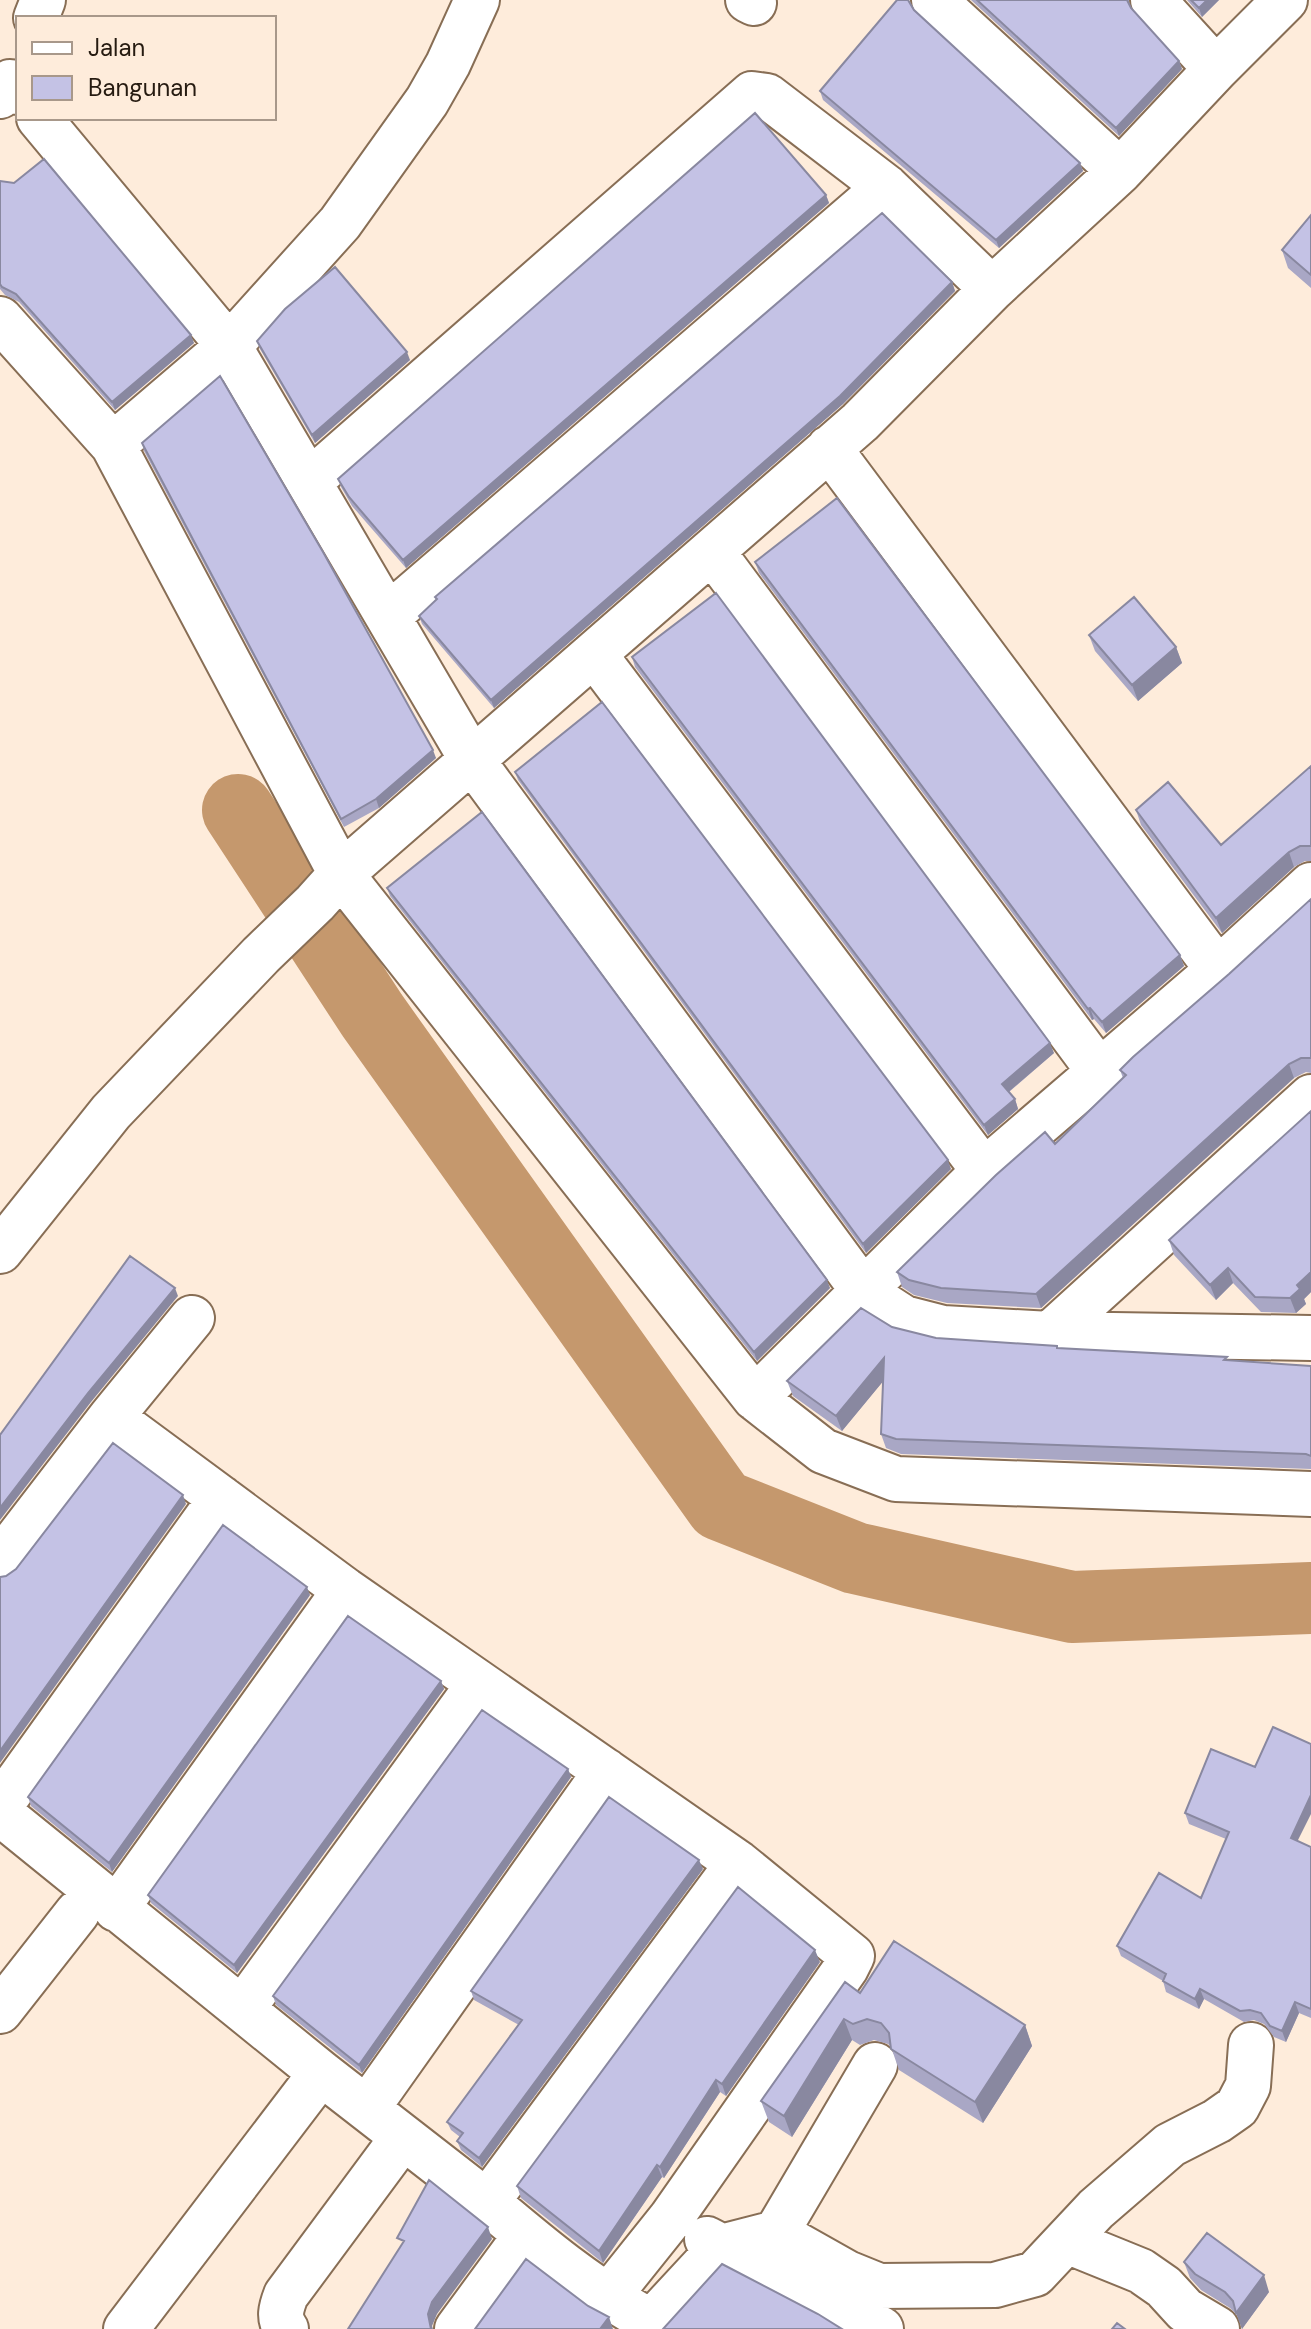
<svg xmlns="http://www.w3.org/2000/svg" width="1311" height="2329" font-family="'DM Sans',sans-serif">
<rect width="100%" height="100%" fill="#feecdb"/>
<g fill="none" stroke-linecap="round" stroke-linejoin="round">
<path stroke="#c5986d" stroke-width="72" d="M238,810L372,1015L721,1505L855,1558L1072,1607L1311,1598"/>
<g stroke="#886e55" stroke-width="48">
<path id="minor" d="M748,0L754,3
M934,0L1120,171
M1153,0L1216,69
M36,18L43,0
M0,96L10,82L18,92
M39,118L229,346L472,760L864,1292L904,1318L943,1328L1050,1334L1311,1338
M0,319L113,445L341,874L755,1398L823,1451L896,1479L1311,1494
M113,445L229,346L340,223L427,101L448,64L477,0
M829,448L1218,970
M310,481L752,94L767,96L886,187L992,289
M712,551L1098,1070
M388,616L886,187
M594,654L984,1171
M0,1251L111,1112L261,955L315,903L341,874L860,422L992,289L1120,171L1216,69L1285,0
M1050,1334L1311,1097
M755,1398L984,1171L1218,970L1311,885
M111,1417L345,1590L738,1863L852,1956L846,1968L671,2218L607,2298
M0,1561L111,1417L192,1318
M0,1806L221,1498
M0,1813L321,2073L487,2202C539,2246 590,2289 650,2321
M116,1909L345,1590
M243,2008L479,1684
M0,2011L77,1913
M368,2107L606,1771
M487,2202L738,1863
M776,2233L875,2065
M707,2239L881,2329
M1067,2241L1141,2271L1164,2287L1185,2310L1217,2329
M126,2329L321,2073
M286,2329C278,2318 281,2308 286,2295L403,2137
M457,2329L526,2235
M645,2329L721,2247L776,2233L847,2273L879,2286L995,2285L1035,2274L1096,2209L1170,2145L1217,2121L1237,2107L1248,2086L1251,2045"/>
</g>
<use href="#minor" stroke="#fff" stroke-width="44"/>
</g>
<path fill="#a9a7c5" d="M971,0H1129V4L1131,8L1179,61L1182,69L1119,136Z
M1187,0H1219L1202,17Z
M910,4L914,10L1080,163L1083,171L999,248L823,100L820,91Z
M0,181L194,343L115,410L19,302L5,295L0,289Z
M826,195L829,203L406,568L352,506L341,487L338,479Z
M1311,215V288L1288,268L1282,250Z
M952,282L955,291L843,404L494,708L422,624L419,616L436,600L435,597Z
M257,341L410,360L315,443L260,349Z
M142,443L436,758L379,808L344,827L144,451Z
M755,562L1180,955L1184,966L1106,1033L1094,1019L1092,1020L759,573Z
M1089,635L1176,647L1182,663L1138,701L1095,651Z
M632,657L1054,1053L1009,1092L1015,1099L1018,1109L988,1135L635,667Z
M1311,766V861H1305L1294,867L1222,933L1141,825L1136,810L1221,845Z
M515,772L951,1169L866,1253L518,780Z
M387,888L830,1288L757,1361L390,896Z
M1311,899V1073L1306,1072L1294,1078L1041,1308L947,1303L914,1295L902,1287L897,1272L1055,1144L1123,1078L1120,1070L1229,974Z
M1311,1111V1292L1304,1299L1306,1304L1296,1313L1261,1312L1233,1283L1216,1300L1174,1255L1169,1240Z
M892,1327L936,1338L1058,1348L1311,1366V1469L901,1454L886,1448L881,1434L883,1381L842,1431L793,1396L787,1381Z
M310,1595L112,1872L31,1806L28,1797Z
M441,1681L444,1689L237,1973L151,1903L148,1895Z
M568,1769L571,1777L362,2073L276,2005L273,1996Z
M1185,1813L1298,1841L1311,1847V2018L1299,2013L1286,2042L1274,2037L1264,2024L1254,2020L1244,2022L1204,1999L1199,2009L1166,1992L1163,1981L1121,1956L1117,1946L1201,1898L1226,1839L1189,1824Z
M703,1869L482,2167L461,2150L457,2141L460,2137L451,2130L447,2122L519,2025L474,2000L471,1991Z
M820,1962L726,2096L720,2092L664,2178L662,2177L603,2263L521,2198L517,2186Z
M860,1993L1025,2025L1032,2046L983,2123L899,2070L891,2047L888,2044L874,2040L860,2045L852,2040L792,2137L769,2122L761,2101Z
M1184,2262L1269,2292L1242,2329L1237,2315L1230,2308L1201,2290L1190,2278Z"/>
<path fill="#8988a0" d="M1207,0H1219L1202,17L1199,8Z
M1179,61L1182,69L1119,136L1116,128Z
M1080,163L1083,171L999,248L996,240Z
M826,195L829,203L406,568L403,560Z
M952,282L955,291L843,404L494,708L491,700Z
M191,335L194,343L115,410L112,402Z
M407,352L410,360L315,443L312,435Z
M1176,647L1182,663L1138,701L1132,685Z
M433,750L436,758L379,808L376,799Z
M1289,852L1294,867L1222,933L1216,918Z
M1180,955L1184,966L1106,1033L1102,1022Z
M1090,1008L1094,1019L1092,1020L1088,1009Z
M1050,1043L1054,1053L1006,1094L1002,1084Z
M1289,1064L1294,1078L1041,1308L1036,1294Z
M1015,1099L1018,1109L988,1135L984,1125Z
M948,1160L951,1169L866,1253L863,1244Z
M1228,1268L1233,1283L1216,1300L1210,1285Z
M1311,1272V1292L1304,1299L1306,1304L1296,1313L1290,1298L1297,1285Z
M827,1280L830,1288L757,1361L754,1352Z
M175,1288L178,1296L91,1402L0,1520V1508L88,1393Z
M884,1358L890,1373L842,1431L836,1416Z
M183,1495L186,1504L0,1763V1751Z
M307,1587L310,1595L112,1872L109,1863Z
M441,1681L444,1689L237,1973L234,1965Z
M568,1769L571,1777L362,2073L359,2065Z
M1311,1795V1814L1294,1848L1291,1838Z
M699,1860L703,1869L482,2167L479,2158Z
M815,1950L820,1962L726,2096L722,2084Z
M1200,1989L1204,1999L1199,2009L1195,1999Z
M1295,2002L1299,2013L1286,2042L1282,2031Z
M844,2019L852,2040L792,2137L784,2116Z
M1025,2025L1032,2046L983,2123L975,2102Z
M716,2080L720,2092L664,2178L660,2167Z
M657,2165L662,2177L603,2263L599,2251Z
M488,2227L492,2239L437,2314L432,2326L433,2329H431L428,2314L432,2302Z
M1264,2275L1269,2292L1242,2329L1236,2313Z
M609,2317L613,2329H600Z"/>
<path fill="#c4c2e5" stroke="#8988a0" stroke-width="2" d="M897,0H908L914,10L1080,163L996,240L820,91Z
M977,0H1127L1131,8L1179,61L1116,128Z
M1191,0H1207L1199,8Z
M755,113L826,195L403,560L349,497L338,479Z
M44,159L191,335L112,402L16,294L2,287L0,284V181L14,183Z
M882,213L952,282L840,396L491,700L419,616L437,599L435,597Z
M1311,215V275L1282,250Z
M335,267L407,352L312,435L257,341L285,309Z
M220,376L323,552L433,750L376,799L341,819L142,443Z
M837,498L1180,955L1102,1022L1090,1008L1088,1009L755,562Z
M716,593L1050,1043L1002,1084L1015,1099L984,1125L632,657Z
M1134,597L1176,647L1132,685L1089,635Z
M602,702L948,1160L863,1244L515,772Z
M1311,766V846H1300L1289,852L1216,918L1136,810L1168,782L1221,845Z
M482,812L827,1280L754,1352L387,888Z
M1311,899V1058H1301L1289,1064L1036,1294L941,1288L909,1280L897,1272L996,1175L1045,1132L1055,1144L1126,1075L1120,1070L1133,1057L1229,974Z
M1311,1111V1272L1297,1285L1300,1289L1290,1298L1255,1297L1228,1268L1210,1285L1169,1240Z
M130,1256L175,1288L88,1393L0,1508V1435Z
M861,1308L892,1327L936,1338L1057,1346V1348L1227,1357L1224,1360L1311,1366V1456L1306,1454L896,1439L881,1434L884,1358L836,1416L787,1381Z
M113,1443L183,1495L0,1751V1577L6,1576L16,1569Z
M223,1525L307,1587L109,1863L28,1797Z
M348,1616L441,1681L234,1965L148,1895Z
M482,1710L568,1769L359,2065L273,1996Z
M1273,1727L1311,1744V1795L1291,1838L1311,1847V2009L1295,2002L1282,2031L1270,2026L1261,2013L1250,2010L1240,2011L1200,1989L1195,1999L1163,1981L1166,1974L1117,1946L1159,1873L1201,1898L1229,1832L1185,1813L1211,1749L1255,1767Z
M609,1797L699,1860L479,2158L457,2141L463,2133L447,2122L522,2020L471,1991Z
M738,1887L815,1950L722,2084L716,2080L660,2167L657,2165L599,2251L517,2186Z
M894,1941L1025,2025L975,2102L891,2049L889,2033L881,2023L867,2019L853,2024L844,2019L784,2116L761,2101L845,1982L860,1993Z
M429,2180L488,2227L432,2302L428,2314L431,2329H348L404,2241L397,2238Z
M1207,2233L1264,2275L1236,2313L1233,2301L1225,2292L1195,2274L1184,2262Z
M526,2259L588,2306L609,2317L600,2329H475Z
M722,2264L818,2314L842,2329H663Z
M1117,2323L1125,2329H1112Z"/>
<rect x="16" y="16" width="260" height="104" fill="#feecdb" stroke="#a8988a" stroke-width="2"/>
<rect x="32" y="42" width="40" height="12" fill="#ffffff" stroke="#a8988a" stroke-width="2"/>
<text x="88" y="56" font-size="24" fill="#261b11">Jalan</text>
<rect x="32" y="76" width="40" height="24" fill="#c4c2e5" stroke="#a8988a" stroke-width="2"/>
<text x="88" y="96" font-size="24" fill="#261b11">Bangunan</text>
</svg>
